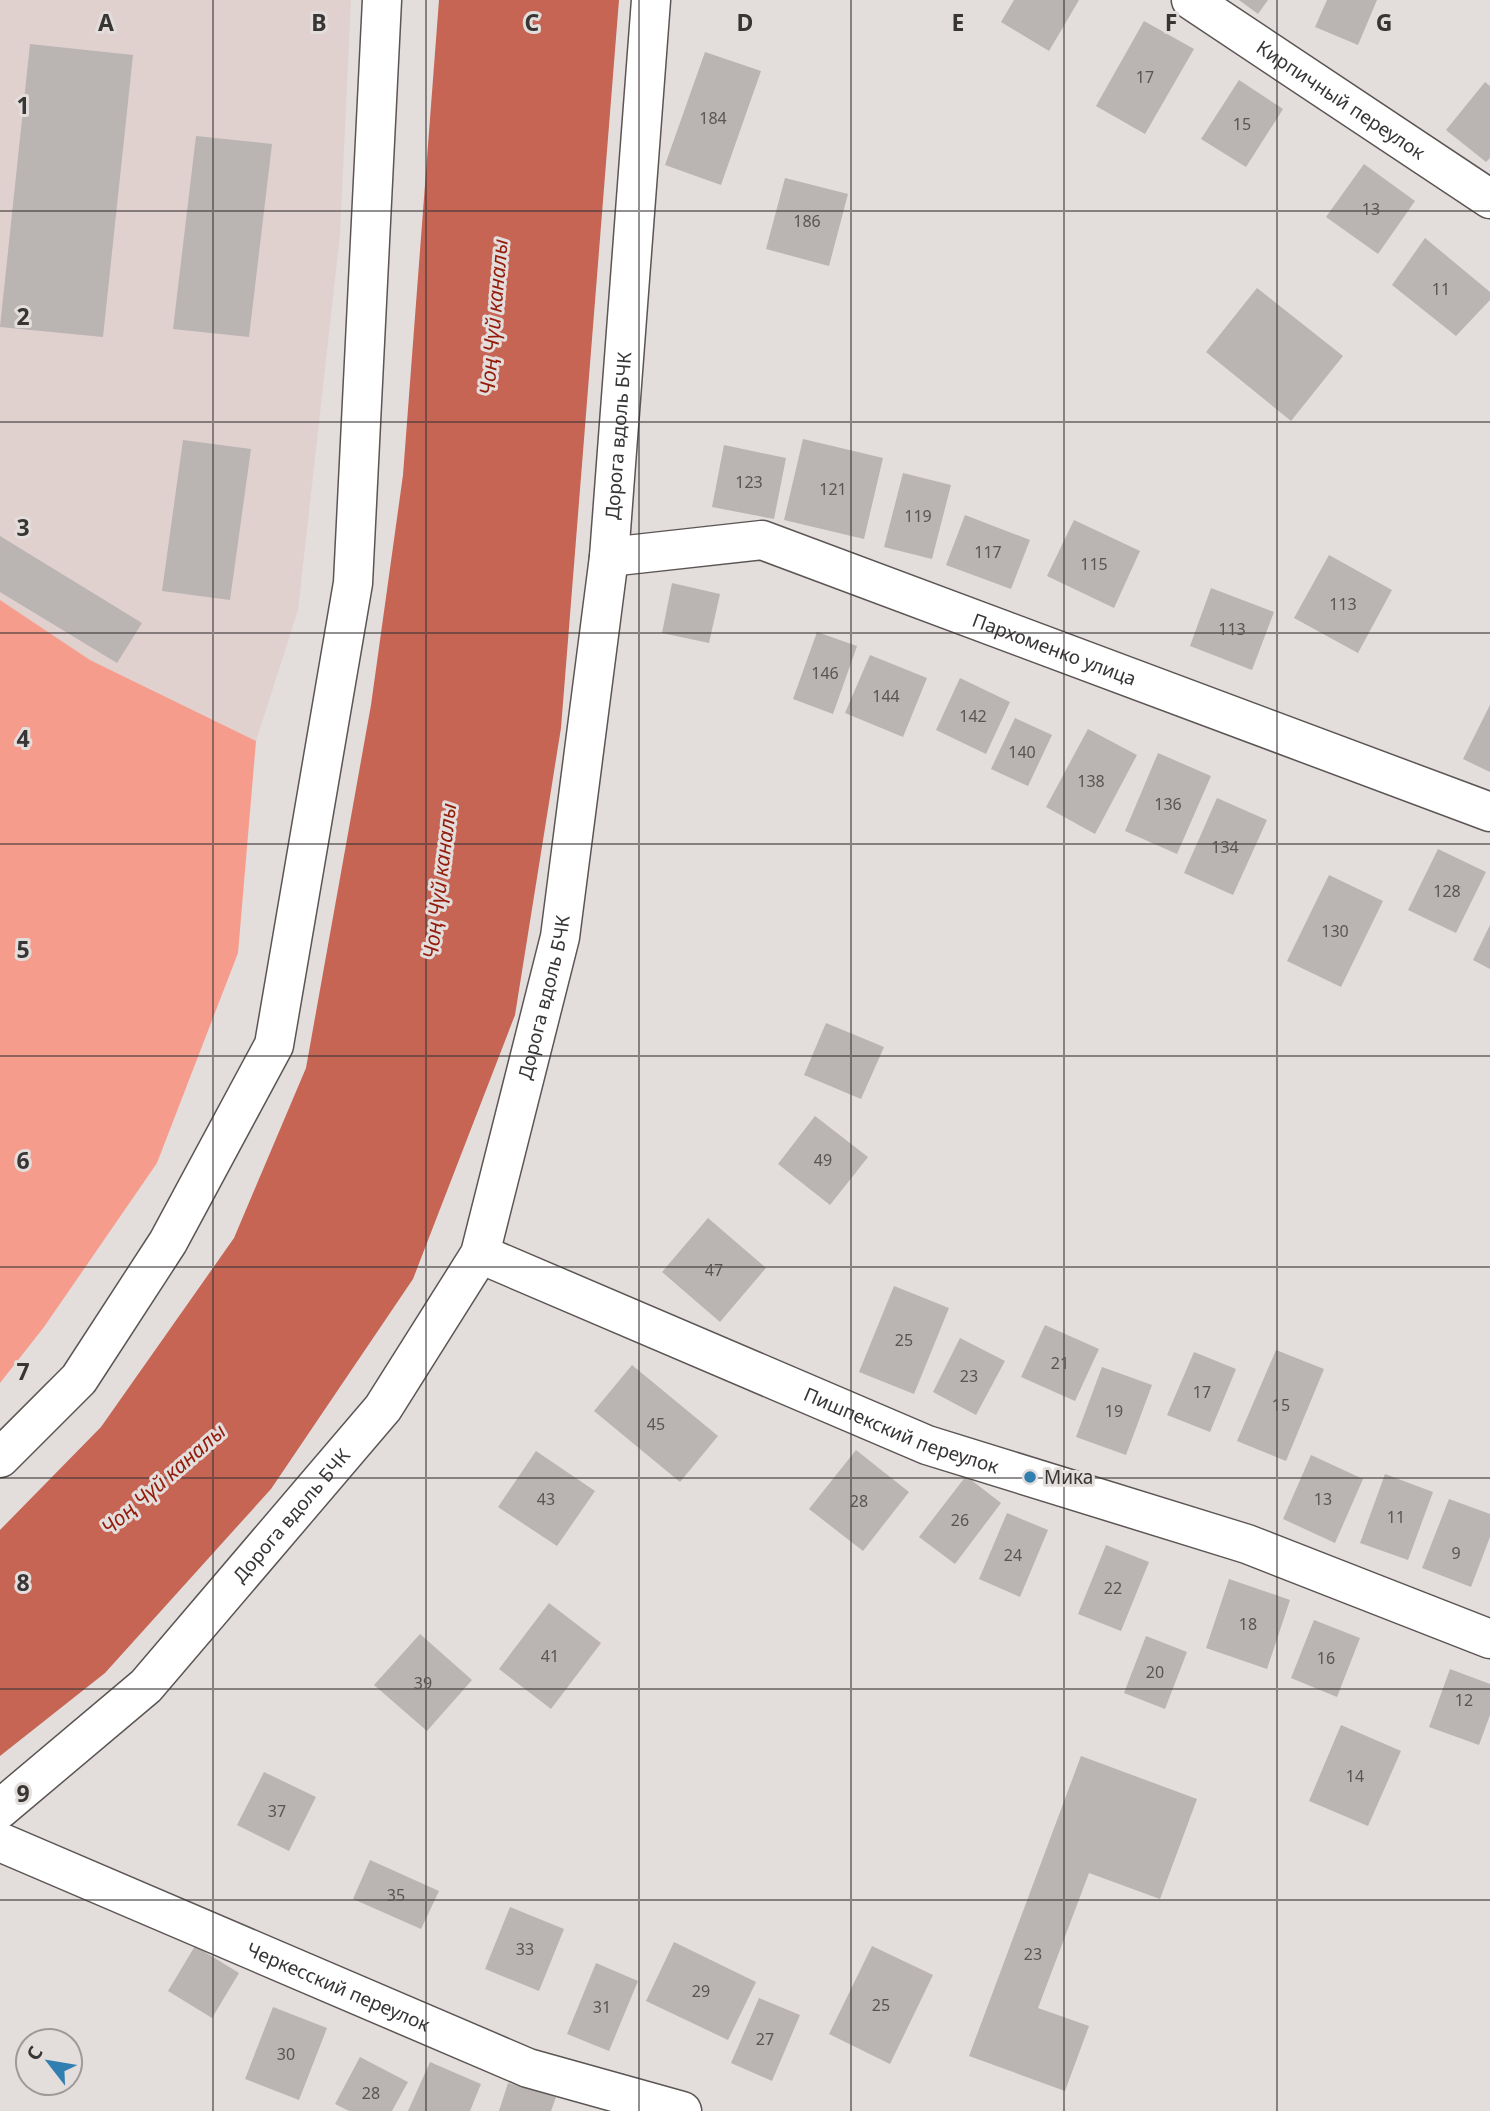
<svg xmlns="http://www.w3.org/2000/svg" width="1490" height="2111" font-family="'Noto Sans',sans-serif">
<rect width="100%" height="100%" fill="#e3dddc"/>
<path fill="#e0d1ce" d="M0,0H351L340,234L298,610L256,741L90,660L0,600Z"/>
<path fill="#f69c8c" d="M0,600L90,660L256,741L238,953L157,1163L44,1327L0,1383Z"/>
<path fill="#c66554" d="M439,0H619L561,728L515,1015L413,1279L271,1489L105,1673L0,1756V1530L101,1427L234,1238L306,1068L371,705L403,475Z"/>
<path fill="#bab4b3" d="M1014,0H1079L1049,51L1001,22Z
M1239,0H1268L1258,14Z
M1327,0H1377L1358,45L1315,27Z
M1144,21L1194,49L1145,134L1096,106Z
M30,44L133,55L103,337L0,327Z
M705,52L761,71L721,185L665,165Z
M1239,80L1283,109L1246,167L1201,139Z
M1485,82L1490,86V158L1486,162L1446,130Z
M196,136L272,144L249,337L173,329Z
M1364,164L1415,201L1378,254L1326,217Z
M785,178L848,194L829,266L766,249Z
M1425,238L1490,292V300L1456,336L1392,285Z
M1257,288L1343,356L1291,421L1206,352Z
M803,439L883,458L864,539L784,520Z
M183,440L251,449L230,600L162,591Z
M724,445L786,458L774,519L712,507Z
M903,473L951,485L932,559L884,547Z
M965,515L1030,540L1011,589L946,565Z
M1074,520L1140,551L1114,608L1047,576Z
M0,536L142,623L117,663L0,592Z
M1329,555L1392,590L1358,653L1294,618Z
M672,583L720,594L709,643L662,633Z
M1211,588L1274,612L1252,670L1190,646Z
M817,632L857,646L833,714L793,699Z
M870,655L927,678L903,737L845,713Z
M960,678L1010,702L986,754L936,730Z
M1490,705V772L1463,759Z
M1015,718L1052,735L1028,786L991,769Z
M1088,729L1137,755L1095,834L1046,807Z
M1158,753L1211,776L1177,854L1125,831Z
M1217,798L1267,820L1233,895L1184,873Z
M1438,849L1486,872L1456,933L1408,910Z
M1329,875L1383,901L1341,987L1287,961Z
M1490,925V969L1473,960Z
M826,1023L884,1047L861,1099L804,1075Z
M815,1116L868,1157L830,1205L778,1164Z
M708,1218L766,1268L720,1322L662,1272Z
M894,1286L949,1308L914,1394L859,1372Z
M1045,1325L1099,1349L1075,1401L1021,1377Z
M960,1338L1005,1361L976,1415L933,1392Z
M1276,1350L1324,1369L1286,1461L1237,1441Z
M1194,1352L1236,1369L1210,1432L1167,1415Z
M632,1365L718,1436L680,1482L594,1411Z
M1102,1367L1152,1385L1126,1455L1076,1437Z
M856,1450L909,1492L863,1551L809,1509Z
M536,1451L595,1491L557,1546L498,1507Z
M1311,1455L1363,1479L1335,1543L1283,1519Z
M1385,1474L1433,1492L1408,1560L1360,1543Z
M966,1476L1001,1503L955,1564L919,1537Z
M1449,1499L1490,1514V1537L1471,1587L1422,1568Z
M1007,1513L1048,1530L1020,1597L979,1579Z
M1106,1545L1149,1562L1121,1631L1078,1614Z
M1229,1579L1290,1600L1267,1669L1206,1648Z
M549,1603L601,1643L551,1709L499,1669Z
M1314,1620L1360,1638L1337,1697L1291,1678Z
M420,1634L472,1680L427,1731L374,1685Z
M1146,1636L1187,1652L1165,1709L1124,1693Z
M1450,1669L1490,1684V1715L1479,1745L1429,1727Z
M1341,1725L1401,1751L1368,1826L1309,1801Z
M1081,1756L1197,1799L1160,1899L1089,1873L1038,2008L1089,2026L1065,2091L969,2056Z
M264,1772L316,1797L289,1851L237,1825Z
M370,1860L439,1891L421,1929L353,1899Z
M510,1907L564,1929L539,1991L485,1969Z
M674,1942L756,1982L728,2040L646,2001Z
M195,1946L239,1973L212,2018L168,1991Z
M872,1946L933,1975L890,2064L829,2034Z
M596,1963L638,1981L609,2051L567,2034Z
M759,1998L800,2015L772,2081L731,2063Z
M273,2007L327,2028L299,2100L245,2079Z
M360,2057L408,2082L392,2111H349L335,2104Z
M430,2062L481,2084L470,2111H408Z
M508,2083L556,2097L551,2111H499Z"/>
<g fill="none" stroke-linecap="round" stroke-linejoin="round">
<g stroke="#5b5554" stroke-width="41">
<g id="minor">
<path id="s1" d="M1191,0L1490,199"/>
<path id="s2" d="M609,557L762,540L1490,812"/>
<path id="s3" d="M480,1254L927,1445L1247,1544L1490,1639"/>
<path d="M0,1458L79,1379L168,1242L274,1045L353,583L382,0"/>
<path id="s4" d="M0,1809L146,1686L383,1408L480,1254L560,937L609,557L651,0"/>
<path id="s5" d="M0,1842L528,2068L682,2111"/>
</g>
</g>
<use href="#minor" stroke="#fff" stroke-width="38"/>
</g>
<path fill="none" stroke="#383535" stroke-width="2" stroke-opacity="0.55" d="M213,0V2111M426,0V2111M639,0V2111M851,0V2111M1064,0V2111M1277,0V2111M0,211H1490M0,422H1490M0,633H1490M0,844H1490M0,1056H1490M0,1267H1490M0,1478H1490M0,1689H1490M0,1900H1490"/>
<circle fill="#317eb0" stroke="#e3dddc" stroke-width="2.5" cx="1030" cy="1477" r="7"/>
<g text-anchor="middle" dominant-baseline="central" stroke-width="6" stroke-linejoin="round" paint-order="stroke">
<g font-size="16" fill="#585554">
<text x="1145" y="77">17</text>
<text x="713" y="118">184</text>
<text x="1242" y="124">15</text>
<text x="1371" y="209">13</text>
<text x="807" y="221">186</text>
<text x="1441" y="289">11</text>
<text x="749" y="482">123</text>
<text x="833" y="489">121</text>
<text x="918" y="516">119</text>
<text x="988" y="552">117</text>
<text x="1094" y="564">115</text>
<text x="1343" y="604">113</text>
<text x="1232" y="629">113</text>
<text x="825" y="673">146</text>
<text x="886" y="696">144</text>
<text x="973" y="716">142</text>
<text x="1022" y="752">140</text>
<text x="1091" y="781">138</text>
<text x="1168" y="804">136</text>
<text x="1225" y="847">134</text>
<text x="1447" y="891">128</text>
<text x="1335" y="931">130</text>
<text x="823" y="1160">49</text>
<text x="714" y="1270">47</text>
<text x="904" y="1340">25</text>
<text x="1060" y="1363">21</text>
<text x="969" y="1376">23</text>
<text x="1202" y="1392">17</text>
<text x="1281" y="1405">15</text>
<text x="1114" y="1411">19</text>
<text x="656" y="1424">45</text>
<text x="546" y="1499">43</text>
<text x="1323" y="1499">13</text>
<text x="859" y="1501">28</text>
<text x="1396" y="1517">11</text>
<text x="960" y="1520">26</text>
<text x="1456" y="1553">9</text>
<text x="1013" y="1555">24</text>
<text x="1113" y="1588">22</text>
<text x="1248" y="1624">18</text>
<text x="550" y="1656">41</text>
<text x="1326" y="1658">16</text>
<text x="1155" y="1672">20</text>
<text x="423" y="1683">39</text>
<text x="1464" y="1700">12</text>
<text x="1355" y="1776">14</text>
<text x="277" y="1811">37</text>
<text x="396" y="1895">35</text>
<text x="525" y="1949">33</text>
<text x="1033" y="1954">23</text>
<text x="701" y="1991">29</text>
<text x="881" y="2005">25</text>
<text x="602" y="2007">31</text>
<text x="765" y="2039">27</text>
<text x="286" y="2054">30</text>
<text x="371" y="2093">28</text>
</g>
<g font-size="19" fill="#383535" stroke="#e3dddc">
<text stroke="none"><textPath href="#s1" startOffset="180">Кирпичный переулок</textPath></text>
<text stroke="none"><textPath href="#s4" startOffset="1570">Дорога вдоль БЧК</textPath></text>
<text stroke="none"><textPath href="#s2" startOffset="466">Пархоменко улица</textPath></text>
<text stroke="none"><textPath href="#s4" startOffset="1003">Дорога вдоль БЧК</textPath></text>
<text stroke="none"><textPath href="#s3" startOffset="457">Пишпекский переулок</textPath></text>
<text stroke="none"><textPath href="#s4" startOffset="415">Дорога вдоль БЧК</textPath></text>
<text stroke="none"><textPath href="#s5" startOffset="368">Черкесский переулок</textPath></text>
</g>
<g font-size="19" fill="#383535" stroke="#e3dddc" text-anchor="start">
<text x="1044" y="1477">Мика</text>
</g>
<g font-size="21" font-style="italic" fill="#931b0a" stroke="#e3dddc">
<text transform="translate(493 317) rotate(-85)">Чоң Чүй каналы</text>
<text transform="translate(439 881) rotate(-83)">Чоң Чүй каналы</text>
<text transform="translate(163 1479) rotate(-41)">Чоң Чүй каналы</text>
</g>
</g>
<g font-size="23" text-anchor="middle" font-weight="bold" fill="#383535" stroke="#e3dddc" stroke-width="6" stroke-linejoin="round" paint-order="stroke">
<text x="106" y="31">A</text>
<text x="319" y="31">B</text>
<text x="532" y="31">C</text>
<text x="745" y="31">D</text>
<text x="958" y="31">E</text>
<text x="1171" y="31">F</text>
<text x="1384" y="31">G</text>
<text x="23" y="114">1</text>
<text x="23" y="325">2</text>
<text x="23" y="536">3</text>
<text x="23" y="747">4</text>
<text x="23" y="958">5</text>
<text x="23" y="1169">6</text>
<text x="23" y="1380">7</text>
<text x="23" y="1591">8</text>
<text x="23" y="1802">9</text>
</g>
<g transform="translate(49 2062) rotate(301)"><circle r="33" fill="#e3dddc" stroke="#9f9a99" stroke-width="2"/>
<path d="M0-5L12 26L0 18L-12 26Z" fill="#317eb0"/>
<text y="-10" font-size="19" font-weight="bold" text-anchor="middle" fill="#383535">С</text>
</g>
</svg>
